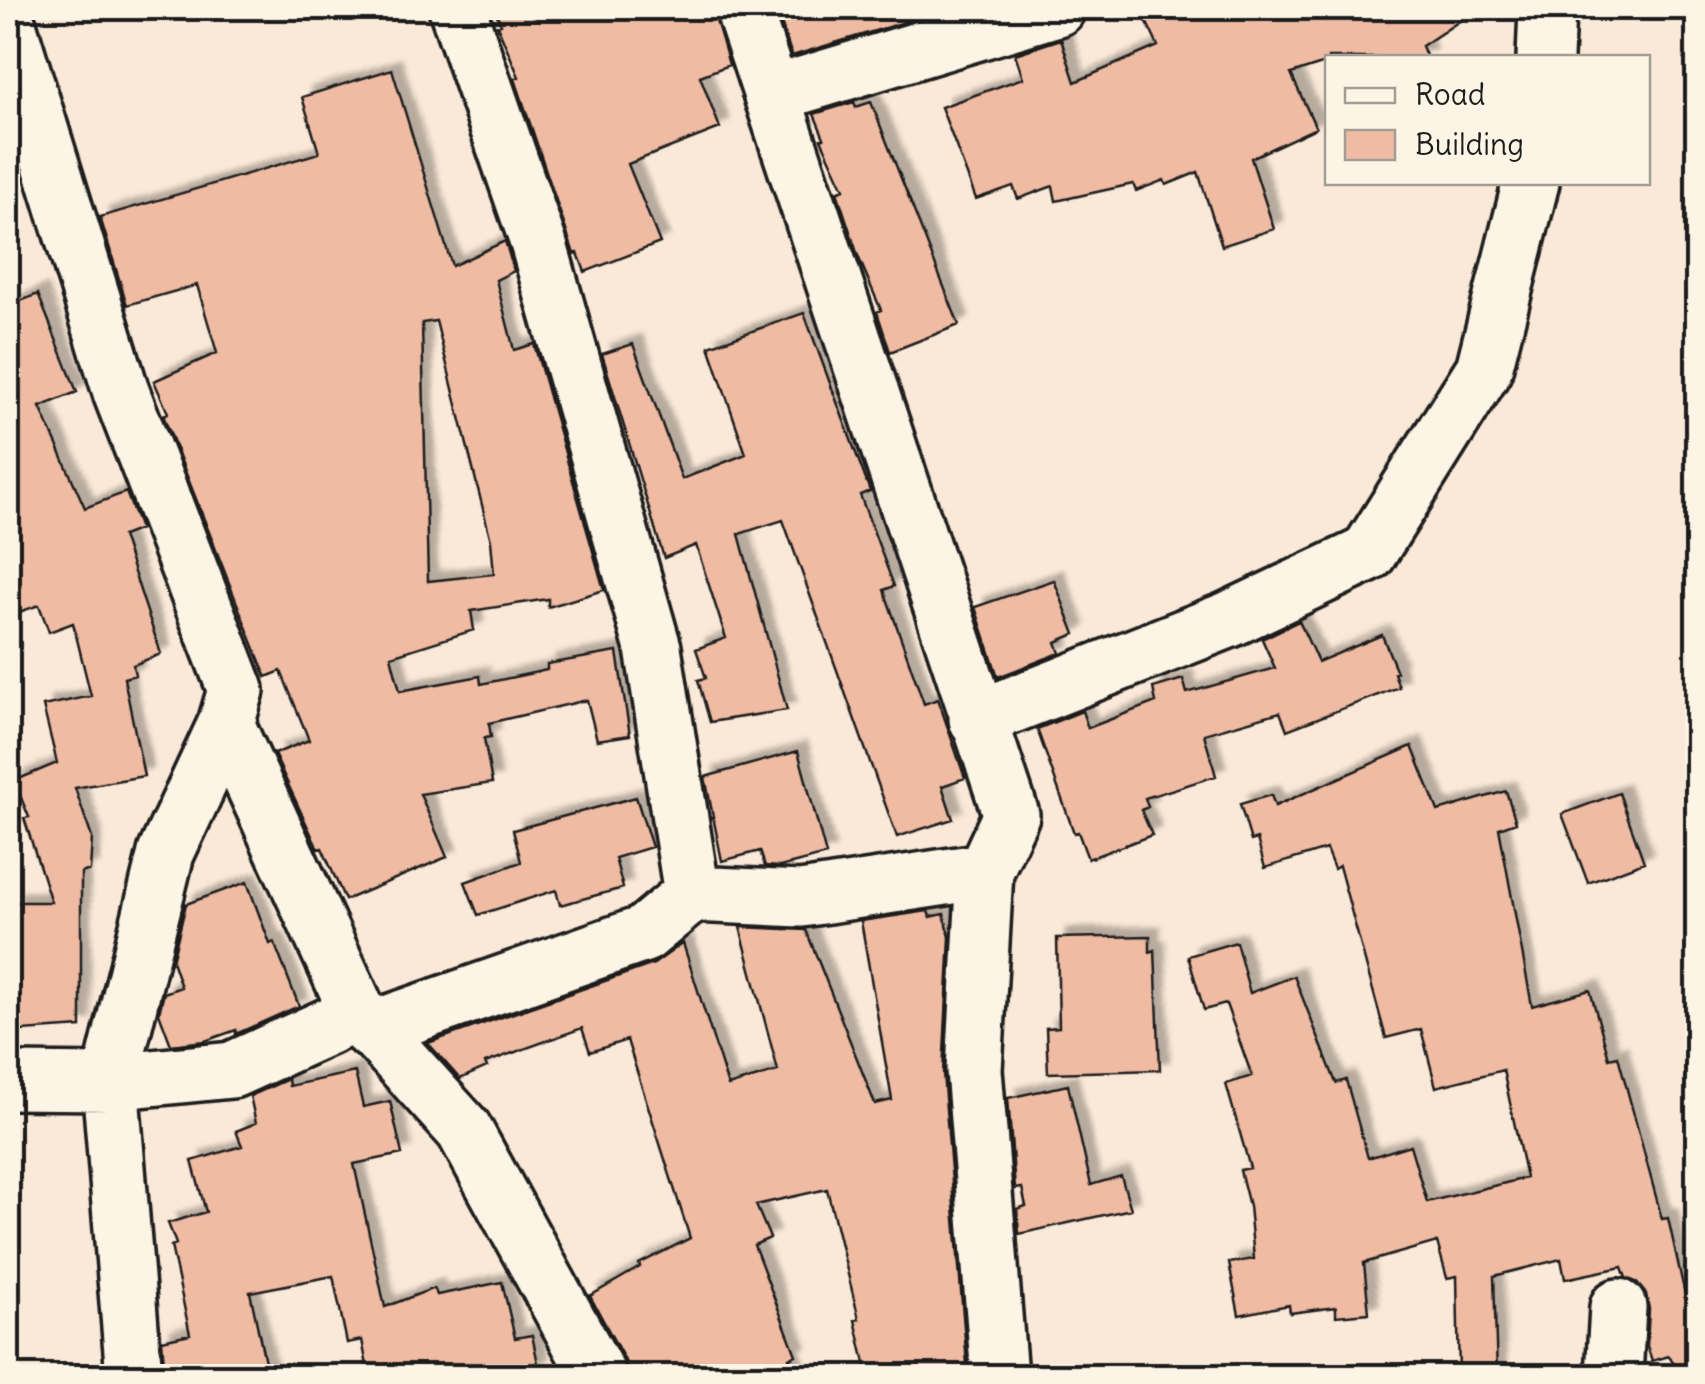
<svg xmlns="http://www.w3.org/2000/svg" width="1705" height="1384" font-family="Delius,sans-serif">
<defs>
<filter id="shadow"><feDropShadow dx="9" dy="-9" stdDeviation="2.5" flood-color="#0004"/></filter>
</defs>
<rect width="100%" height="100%" fill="#fae9d8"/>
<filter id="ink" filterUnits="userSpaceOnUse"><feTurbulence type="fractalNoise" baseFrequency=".01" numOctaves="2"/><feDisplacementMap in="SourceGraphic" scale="20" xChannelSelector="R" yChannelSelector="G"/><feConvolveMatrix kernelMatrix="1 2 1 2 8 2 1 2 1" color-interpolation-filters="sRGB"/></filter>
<g filter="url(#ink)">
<path fill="#f0bba3" stroke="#1c1c1c" stroke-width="2.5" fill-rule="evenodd" filter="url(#shadow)" d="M494,8H713L729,65L700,76L720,128L628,164L660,243L585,272L578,253L574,254L515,79L519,77L497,25L501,24Z
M776,8H951L792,56Z
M1140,8H1479L1422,46L1427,58H1328V62L1291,74L1316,128L1251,158L1274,229L1222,246L1198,172L1166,185L1164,180L1136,191L1133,184L1056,201L1053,186L1018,199L1013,186L976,199L941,107L1023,78L1015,54L1061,39L1075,82L1158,46Z
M392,69L452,266L505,241L514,271L496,280L514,350L534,344L604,590L548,607V599L471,611L474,630L391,656L400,691L480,676L481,684L547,670V664L617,652L630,735L597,740L587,700L489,723L491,737L484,738L492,783L420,794L447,857L345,900L322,848L318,849L274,754L309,740L281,671L266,677L163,415L168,413L154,381L217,353L197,285L127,305L100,217L319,153L302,97ZM436,321L491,541L494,574L428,581L422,323Z
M854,102L856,107L871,102L959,325L890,352L877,312L881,310L858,256L837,192L844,189L821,139L824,138L814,114Z
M38,294L77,392L40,407L85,508L126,492L140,529L122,536L161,654L133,665L135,675L124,678L144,776L75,788L92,838L90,870L81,873V1027L8,1032V999H14L13,902H51L24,818L29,817L14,781L57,763L43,706L91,696L73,623L49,632L39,605L14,614L8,595V306Z
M804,313L870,491L860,495L894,586L884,590L924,704L938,699L965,778L942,786L953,819L897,837L783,520L739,534L787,710L710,722L698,680L706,678L696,649L726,638L696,545L664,558L602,354L633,344L682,479L746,454L709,346Z
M1054,580L1075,634L1056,642L1060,653L998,677L975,607Z
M1299,621L1318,662L1382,635L1397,672L1394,673L1399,687L1287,730L1280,712L1204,734L1216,776L1145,798L1148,807L1141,810L1152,835L1088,859L1078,832L1074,833L1037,729L1082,711L1088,728L1156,702L1153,688L1183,679L1187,693L1275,668L1262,639Z
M1412,746L1438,811L1506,791L1516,822L1499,828L1532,1006L1590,990L1609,1058L1618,1056L1662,1219L1668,1218L1686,1299L1698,1296V1376H1681L1669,1356L1652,1361L1647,1346L1649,1309L1646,1294L1636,1282L1626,1278L1622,1267L1565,1279L1561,1259L1494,1276L1497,1376H1459L1457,1276L1447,1278L1437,1242L1364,1263L1369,1313L1336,1316V1307L1290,1313L1289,1305L1239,1315L1229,1263L1254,1259L1249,1206L1240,1170L1250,1168L1226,1084L1252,1076L1226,1004L1204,1010L1188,956L1236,942L1250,993L1294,976L1336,1083L1346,1080L1368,1158L1410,1145L1427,1202L1526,1178L1503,1070L1436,1087L1421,1029L1386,1038L1339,866L1334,869L1326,849L1265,868L1257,839L1251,841L1240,804L1271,795L1275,806Z
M798,751L826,855L780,867L765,866L760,851L722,861L705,777Z
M1619,793L1644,862L1588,883L1562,814Z
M636,797L652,847L615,858L623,888L560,905L556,890L478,915L465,882L521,862L513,830Z
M247,882L270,944L274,942L299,1006L236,1034V1030L205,1041L171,1045L159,1013L164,993L181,987L172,961L186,904Z
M928,911L930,917L944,914L950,937L943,1073L968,1376H868L855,1320L859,1319L827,1189L756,1205L770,1238L754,1245L796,1355L789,1358L796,1376H629L625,1361L590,1296L640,1267L639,1264L690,1238L627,1040L590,1052L582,1028L485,1063L487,1067L460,1079L428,1043L654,964L683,943L728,1086L778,1071L740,927L806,930L875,1104L892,1100L861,921Z
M1150,936V952L1155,950L1160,1070L1048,1073L1046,1028L1059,1027L1057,938Z
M355,1072L363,1107L390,1101L402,1154L354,1164L385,1307L434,1288L437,1295L502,1282L515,1338L532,1335L539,1368L498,1376H382L381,1369L368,1371L362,1340L347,1343L333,1276L250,1292L268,1376H165L162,1340L190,1334L171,1246L176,1244L168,1223L206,1212L192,1161L242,1146L236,1131L256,1123L250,1096L288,1079L289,1086Z
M1068,1085L1091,1185L1121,1176L1131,1209L1019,1234L1017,1209L1026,1206L1022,1188L1015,1189L1008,1098Z"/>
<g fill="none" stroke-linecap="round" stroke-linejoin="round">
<g stroke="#1c1c1c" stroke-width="62">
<path id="minor" d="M457,8L538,242L653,648L692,894
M743,8L1011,815L985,871L974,1070L999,1376
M8,25L121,392L236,690L226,724L358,1013L232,1070L110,1082L8,1081
M1545,58L1547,8
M773,94L1057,8
M977,719L1228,620L1368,554L1484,369L1531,182
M358,1013L464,1130L598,1376
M370,1030L644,934L692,894L801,899L985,871
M134,1376L110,1082L166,853L226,724
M1614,1376L1618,1307"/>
</g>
<use href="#minor" stroke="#fcf5e5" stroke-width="55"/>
</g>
</g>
<rect width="1705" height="1384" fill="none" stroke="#fcf5e5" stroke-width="40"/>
<rect x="20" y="20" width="1665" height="1344" fill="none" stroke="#1c1c1c" stroke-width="4" filter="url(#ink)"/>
<rect x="1325" y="55" width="325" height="130" fill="#fcf5e5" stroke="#a29e95" stroke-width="2.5"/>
<rect x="1345" y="88" width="50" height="15" fill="#fcf5e5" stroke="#a29e95" stroke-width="2.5"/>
<text x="1415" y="105" font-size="30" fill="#1c1c1c">Road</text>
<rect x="1345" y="130" width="50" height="30" fill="#f0bba3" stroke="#a29e95" stroke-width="2.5"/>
<text x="1415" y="155" font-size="30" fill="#1c1c1c">Building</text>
</svg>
